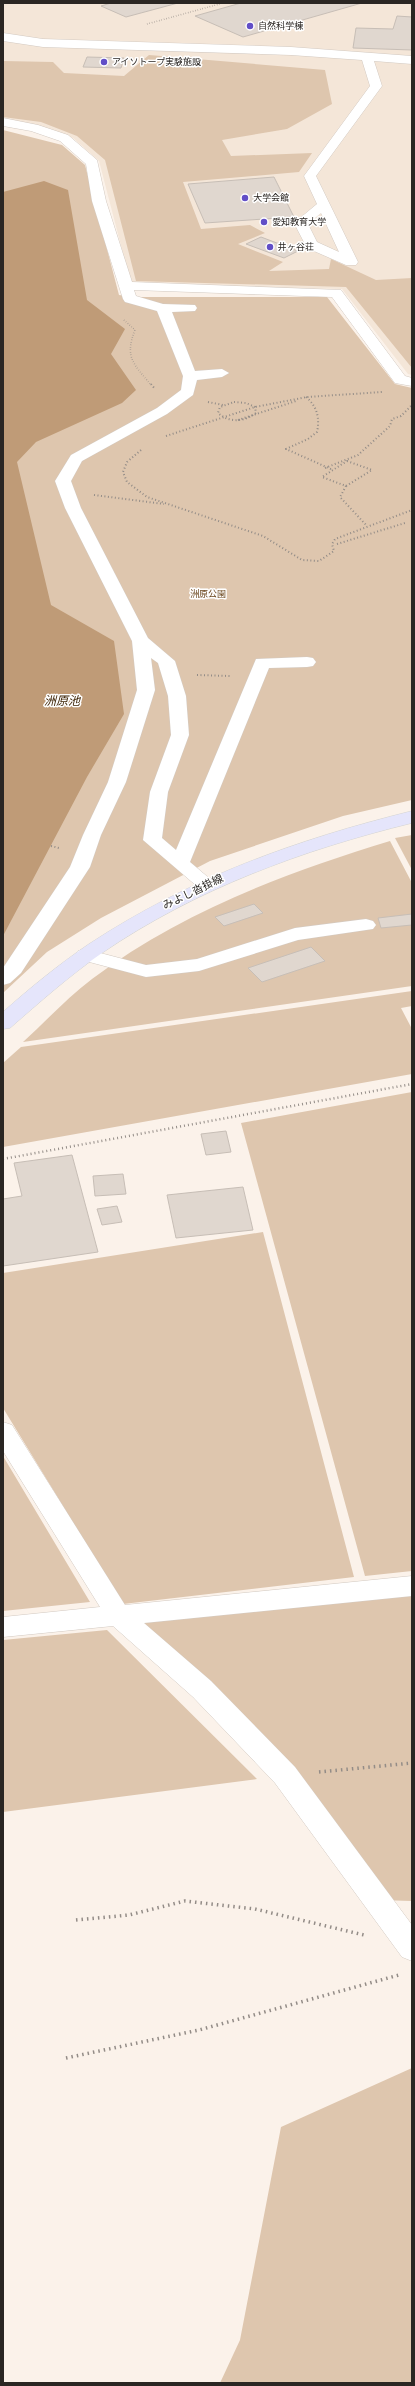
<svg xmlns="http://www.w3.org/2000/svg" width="415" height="2386" font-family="Signika,'Noto Sans JP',sans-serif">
<rect width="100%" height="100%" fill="#fbf2ea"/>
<path fill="#f4e6d8" d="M3,3H412V375L408,374L342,289L131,284L99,161L73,138L38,125L3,120Z"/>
<path fill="#dec6ae" d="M149,55L325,70L332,104L287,129L222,140L231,156L312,153L299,172L183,182L201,229L250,225L265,233L238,244L283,262L269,271L329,269L331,259L376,280L412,278V368L346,287L136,281L105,160L77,136L41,122L3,117V61L53,62L64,73L124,76Z
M3,130L62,145L85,165L119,295L135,297H327L395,384L412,388V800L343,816L210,861L101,918L47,952L3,993Z
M412,835V870L395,838Z
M390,841L412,883V986L23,1042C46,1021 68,997 92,979C181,912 285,873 390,841Z
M412,991V1006L401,1008L412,1029V1074L3,1147V1063L21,1047Z
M412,1092V1571L365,1576L241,1123Z
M263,1232L354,1577L123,1604L3,1408V1273Z
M3,1456L90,1602L3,1611Z
M412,1594V1901L379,1900L137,1622Z
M107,1630L257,1779L3,1812V1640Z
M412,2068V2383H220L240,2340L281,2127Z"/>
<path fill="#bf9b77" d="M44,181L68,190L87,300L125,329L111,354L136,390L122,403L36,442L17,462L51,605L114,641L124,714L87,777L3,936V192Z"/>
<path fill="#e0d7cf" stroke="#c7beb6" d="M111,3H178L126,17L101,6Z
M241,3H362L243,37L195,16Z
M397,16L412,17V50L353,48L356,28L393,29Z
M87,57L124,58L121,68L83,67Z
M274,177L294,217L205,223L188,184Z
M261,237L298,251L284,258L246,244Z
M254,904L263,913L224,926L215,917Z
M412,914V925L381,928L378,918Z
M311,947L325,961L262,982L248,968Z
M226,1131L231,1152L206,1155L201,1134Z
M72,1155L98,1252L3,1266V1199L22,1196L14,1163Z
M123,1174L126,1194L95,1196L93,1176Z
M243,1187L253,1230L176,1238L167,1195Z
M117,1206L122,1222L102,1225L97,1209Z"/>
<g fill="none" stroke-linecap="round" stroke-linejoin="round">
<g stroke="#d3cac2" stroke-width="1">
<path id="minor" d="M3,33L43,39L291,47L412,56V64L374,61L382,86L316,176L358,262L356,265H346L307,248L294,223L317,204L304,176L370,86L362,60L291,55L43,47L3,41ZM321,213L339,252L317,242L308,224Z
M3,118L38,125L68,135L97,160L106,201L132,282L341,290L405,376L412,378V386L395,383L332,297L134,290L136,296L163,304L195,305L197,308L195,311L172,312L195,371L222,369L229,373L222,377L197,380L193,395L167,414L82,461L71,481L81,508L148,638L175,661L186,696L189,735L168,792L162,838L176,850L256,659L307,657L313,658L316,662L313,666L307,667L269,668L190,862L216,884L213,888L206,890L199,888L143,840L150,792L171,735L168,696L158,663L151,658L155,690L126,782L101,835L90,867L21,973L10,983L3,985V968L70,867L83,835L108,782L137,690L132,641L65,508L55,481L71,455L157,408L181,390L183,376L157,311L125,302L123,299L92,201L86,164L60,141L31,131L3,126Z
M366,919L373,921L376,925L373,929L298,940L199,971L146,977L78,959L75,955L78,951L85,949L146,965L197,959L295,928Z
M3,1422L12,1425L125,1605L412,1576V1596L144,1623L211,1681L295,1767L412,1925V1961L402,1957L275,1783L193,1697L113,1626L3,1637V1617L100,1607L3,1451Z"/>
</g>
<g stroke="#d4d4d3" stroke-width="1">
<path id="major" d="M412,811V823C302,850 196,889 102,953C69,976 40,1002 10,1028L3,1029V1012C30,988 58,965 89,944C190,878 295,840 412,811Z"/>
</g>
<path stroke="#938c87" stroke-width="1.5" stroke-dasharray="0.5 2" stroke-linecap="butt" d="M42,3H54
M147,24L223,3
M124,320L135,330C124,358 134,364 151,385"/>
<path stroke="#938c87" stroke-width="2" stroke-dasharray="1 2.5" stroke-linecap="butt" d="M151,384L155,389
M306,397C317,406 320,418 317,432L308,439L286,449L333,470
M208,402L223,405
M234,402L246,403L255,407L256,413C244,422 229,423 218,413L220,407Z
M238,420L296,401
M166,436L255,407L307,397L382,392
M141,450L127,462L123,472L127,482L147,497L263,536L302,560L319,561L334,551L332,544L335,539L412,510
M347,461L372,470L346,486L322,477Z
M325,468L358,455L390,426L392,419L401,416L412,405
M346,486L340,497L367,526
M94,495L164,504
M337,544L405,523
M197,675L230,676
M51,846L59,848"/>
<path stroke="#938c87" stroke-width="2.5" stroke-dasharray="1 3" stroke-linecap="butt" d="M3,1159L412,1084"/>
<path stroke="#938c87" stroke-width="3.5" stroke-dasharray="1.5 4" stroke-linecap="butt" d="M319,1772L412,1763
M76,1920L129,1915L185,1901L255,1909L364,1935
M66,2058L199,2030L399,1975"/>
<use href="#minor" fill="#fff" fill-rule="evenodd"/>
<use href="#major" fill="#e5e5fb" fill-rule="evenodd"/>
</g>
<g fill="#614ec7" stroke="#fff" stroke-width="1.5">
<circle cx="250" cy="26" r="4"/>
<circle cx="104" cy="62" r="4"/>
<circle cx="245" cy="198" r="4"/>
<circle cx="264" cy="222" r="4"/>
<circle cx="270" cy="247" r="4"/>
</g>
<g text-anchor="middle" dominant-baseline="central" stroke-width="3" stroke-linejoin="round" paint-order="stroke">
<g font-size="9" fill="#2a2623" stroke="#fff" text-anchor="start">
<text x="258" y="26">自然科学棟</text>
<text x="112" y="62">アイソトープ実験施設</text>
<text x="253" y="198">大学会館</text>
<text x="272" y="222">愛知教育大学</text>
<text x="278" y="247">井ヶ谷荘</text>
</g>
<g font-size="9" fill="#69441a" stroke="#fff">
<text x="208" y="594">洲原公園</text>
</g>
<g font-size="11" fill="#2a2623" stroke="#fff">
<text transform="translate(193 892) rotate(-26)">みよし沓掛線</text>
</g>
<g font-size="12" font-style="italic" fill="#3d2406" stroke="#fff">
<text x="62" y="701">洲原池</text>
</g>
</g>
<rect width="415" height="2386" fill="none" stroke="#2a2623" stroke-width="8"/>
</svg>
